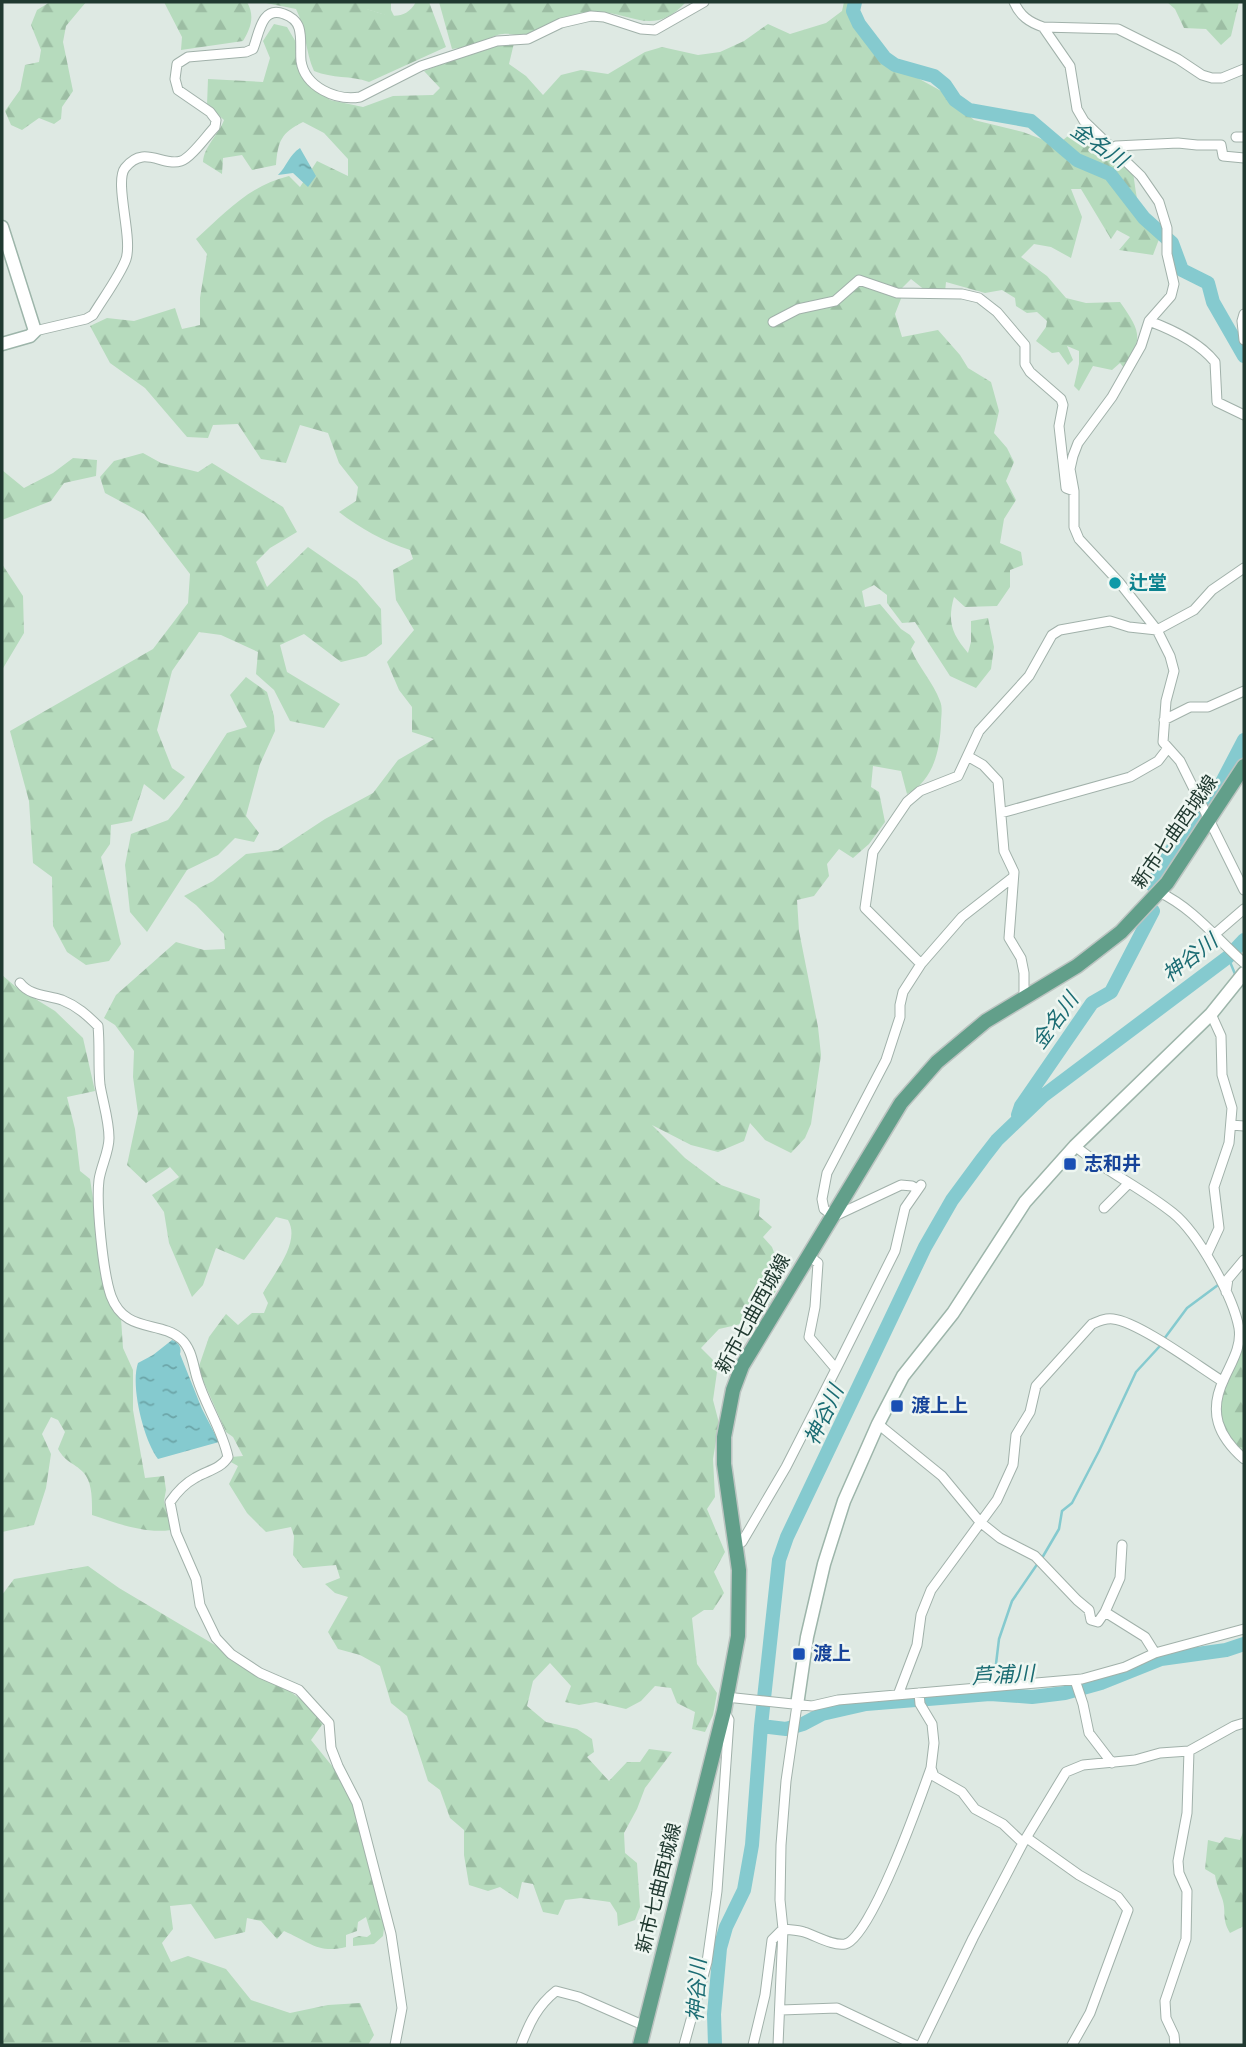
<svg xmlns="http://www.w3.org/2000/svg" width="1246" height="2047" font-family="'Nunito Sans','Noto Sans JP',sans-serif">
<defs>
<pattern id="forest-firs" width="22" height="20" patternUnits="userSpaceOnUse" patternTransform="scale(1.75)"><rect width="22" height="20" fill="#b6dbbd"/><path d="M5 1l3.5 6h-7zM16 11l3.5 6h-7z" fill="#9cbda3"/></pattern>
<pattern id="water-ripples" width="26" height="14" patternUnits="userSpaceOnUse" patternTransform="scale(1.75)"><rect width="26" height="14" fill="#85cacf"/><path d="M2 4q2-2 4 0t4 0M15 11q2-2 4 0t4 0" fill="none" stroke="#6ca5a8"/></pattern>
</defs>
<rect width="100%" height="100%" fill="#dee9e3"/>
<path fill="#b6dbbd" d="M367,2H391V10L395,18L366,9Z"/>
<path fill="url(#forest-firs)" d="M50,2H86L66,26L63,42L73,91L62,107L61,119L54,124L39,118L22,130L11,125L5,111L20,90L25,65L39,62L41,50L31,25L37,10Z
M164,2H247C255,16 251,28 243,41L181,50L182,37Z
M261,2H367V9C386,15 404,23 416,2H429L446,47L369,82C350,75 333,79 314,71C305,51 306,29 296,9Z
M439,2H686C651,40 629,9 591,12C568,14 550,25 529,33C519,38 514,33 503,34C497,34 489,39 483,41C473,45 462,48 452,49Z
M844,2H852L851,10L859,28L885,60L943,92L974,120L1023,132L1057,145L1074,131L1100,152L1120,161L1133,172C1137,199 1137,217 1161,234L1153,255L1119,250L1130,237L1117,230L1111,239L1081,189H1071L1082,217L1071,258L1051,247L1034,244L1021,257L1047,276L1066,298L1086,303L1120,302C1141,332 1143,337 1125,369L1120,363L1112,370L1093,366L1079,391L1074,386L1079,364V351L1067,346L1073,360L1068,365L1059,352L1052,353L1036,341L1046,327L1047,321L1037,312L1027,313L1016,306L1015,298L1002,290L985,293L946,282L945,292L926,291L911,279L899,291L902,296L895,314L902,337L938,330L960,355L968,368L991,382L999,411L994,433L1007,448L1014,462L1006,481L1016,500L1004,519L1000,543L1021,552L1023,565L1010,570V587L997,606L965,607L954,597C947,622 952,634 968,653L971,642V621L988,618L994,647L991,669L976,688L950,676L915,622L902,623L887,603V595L874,585L862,591L865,607L880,604L901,629L910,635L915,642L911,649C919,668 933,682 940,701C943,708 941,716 941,723C940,751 933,781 907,794L901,771L873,766L871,787L879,792L885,822L869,844L853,858L839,849L827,864L829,876L814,896L797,900L799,931L818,1027L821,1055L811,1124L805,1138L791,1153L765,1140L750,1123L744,1141L718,1152L691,1145L652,1125L685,1158L721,1185L760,1199L759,1216L772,1227L763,1237L772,1247L780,1269L781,1281L764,1313L754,1321L719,1329L701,1348L718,1365L713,1400L719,1423L713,1459L715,1497L707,1509L725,1552L714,1572L724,1593L713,1610H704L692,1618L697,1664L717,1693L713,1715L705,1732L692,1729L695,1712L677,1703L671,1688L655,1686L641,1701L626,1709L596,1702L579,1705L565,1702L571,1686L550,1663L533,1681L527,1706L546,1722L577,1729L592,1739L594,1752L587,1757L609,1781L627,1762H640L649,1749L672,1752L645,1788L637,1809L624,1833L625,1853L637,1863L640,1907L635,1920L618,1926L617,1913L610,1902L581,1898L565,1900L558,1915L543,1912L533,1884L522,1882L518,1899L500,1887L488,1891L469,1885L464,1855V1830L450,1818L440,1790L428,1781L407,1716L391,1703L380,1666L360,1655L338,1649L328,1632L348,1597L335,1593L325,1584L340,1578L336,1565L303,1568L293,1555L294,1536L291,1527L266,1532L247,1513L229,1484L238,1466L229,1461L231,1457L243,1456L233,1437L226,1432L198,1369L209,1337L226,1314L238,1325L252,1313H264L268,1303L263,1293C274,1273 301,1242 288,1220L276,1217L244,1260L216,1248L203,1285L192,1297L169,1243L164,1212L152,1195L179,1177L170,1167L146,1183L127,1165L138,1113L133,1077L134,1051L115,1025L104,1018L116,995L176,942L204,950L225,949L224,934L196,905L184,896L213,881L246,854L278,850L325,819L373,793L398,760L434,739L412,732V707L399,690L387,662L414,630L396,600L393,570L413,559L410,550C383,541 361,529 339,512L356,501L358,487L339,463L328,433L300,425L286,463L261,459L238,424L213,425L208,438L187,437L145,388L110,363L90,326L107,318L134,321L175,308L182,329L200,325V298L207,254L196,239C225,213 250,185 289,176L300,187L317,161L348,176V159L324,133L303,122C281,133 278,141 276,165L252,170L242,155L223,158L222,174L203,162C204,146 218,136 224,120L207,105L208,79L263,82L270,58L263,41L274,24L287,27L297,44L306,80L330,100L363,107L393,96L433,95L440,88L424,71L489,46L514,43L509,64L526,76L543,95L561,75L581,70L608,74L645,52L662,47L698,55L720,52L744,41L768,24L790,34L826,23L842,11Z
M1167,2H1239L1231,36L1221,45L1206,29L1184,28L1175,9Z
M143,453L161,463L198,472L212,463L283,507L297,532L270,548L256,562L267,587L308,547L357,581L381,609L382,644L366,656L341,662L304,634L280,645L287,672L340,704L324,728L290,721L274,690L256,674L258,652L221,635L199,632L172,671L157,730L172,768L185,777L164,800L144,784L132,821L111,825L110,844L101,857L121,944L109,961L86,965L67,952L53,926L52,877L33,863L29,801L10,731L153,649L188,603L190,574L144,514L105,493L100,477L114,461Z
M73,458L97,460L96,476L64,483L51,501L2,520V470L24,488L53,473Z
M2,564L23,596L24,633L2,670Z
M246,677L267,692L274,716L275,731L260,764L246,816L259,833L254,842L235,838L218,855L187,870L147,932L130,912L125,865L131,834L168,820L179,807L227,733L247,727L230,695Z
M2,975L16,987L55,1011L83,1038L95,1091L67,1097L75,1129L80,1171L90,1179L100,1243L121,1318L123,1348L133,1370V1410L145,1478L164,1476L166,1490L164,1501L171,1530C144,1534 117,1523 92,1515C92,1502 93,1482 83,1472C73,1462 66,1463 58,1449L65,1432L58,1420L51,1417L42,1434L51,1454L46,1488L34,1525L2,1532Z
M1244,1339V1453C1237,1445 1228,1437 1223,1428C1212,1409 1234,1357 1244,1339Z
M88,1566L119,1588L272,1679L302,1700L324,1722L311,1740L345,1782L356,1810L385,1919L383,1936L374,1944L353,1946V1938L359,1936L367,1937L371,1934L366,1917L358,1922L357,1931L346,1935V1947C319,1954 309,1942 284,1931L277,1939L261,1921L247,1918L245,1932L215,1939L191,1904L170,1906L173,1929L162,1943L171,1962L188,1956L226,1969L251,2000L290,2013L328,2005L360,2003L374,2035L368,2045H2V1595L14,1579Z
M1244,1830V1926L1230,1933C1221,1918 1227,1912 1222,1898C1219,1890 1216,1883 1215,1875L1205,1869L1208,1840L1220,1843L1225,1837L1240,1840Z"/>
<path fill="url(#water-ripples)" d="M300,148L316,176L308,187L293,173L278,175C287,166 289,155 300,148Z
M172,1340C178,1342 182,1347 180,1354L202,1409L219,1442L158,1459C144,1441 130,1386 138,1363L153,1355Z"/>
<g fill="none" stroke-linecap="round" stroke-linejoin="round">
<path stroke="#85cacf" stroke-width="2.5" d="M1228,957L1235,974L1234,977
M1164,1339L1187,1308L1218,1285
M1042,1558L1059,1529L1062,1511L1072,1503L1099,1451L1136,1372L1159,1347
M1006,1681L996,1664L999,1639L1012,1601L1038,1563
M1006,1695L1007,1687"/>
<path stroke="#85cacf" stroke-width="14" d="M855,2L853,11L859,24L885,58L895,65L934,76L945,85L955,100L969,110L1031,121L1077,160L1110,174L1144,218L1172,243L1182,270L1208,283L1213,302L1244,356
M1209,807L1244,740
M1152,885L1173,848L1199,819
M1018,1115L1021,1106L1092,1003L1111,992L1153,911
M761,1726L786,1729L803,1724L822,1714L866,1704L990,1694L1032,1697L1065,1693L1101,1683L1161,1659L1226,1650L1244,1644
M715,2045L714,2014L720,1948L726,1927L744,1890L752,1845L761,1726L779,1560L787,1537L925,1247L952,1200L983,1158L997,1140L1043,1096L1228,957L1244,940"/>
<g stroke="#a1b1aa" stroke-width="11">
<path id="street" d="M1014,2C1020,16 1029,22 1043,27L1118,29L1178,59L1202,75L1212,78H1222L1244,69
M1043,27L1070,66L1077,109L1084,121L1141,176L1159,202L1167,228V254L1174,284L1171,296L1149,321L1141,346L1112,397L1078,443L1073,456L1070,469L1074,491V527L1079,539L1119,582L1157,630L1170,656L1174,671L1166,701L1163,742L1180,761L1244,890
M1236,137H1244
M1112,149L1116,146L1178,143L1197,145H1221L1223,156L1244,158
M1244,314L1242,321L1244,340
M1149,321C1173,330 1199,342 1215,362L1217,402L1244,415
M773,322L798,309L835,301L859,280L897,293L962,294L979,298L997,312L1025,345V364L1030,372L1061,399L1063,405L1059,426L1066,488L1074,491
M35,331L86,319L93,315C102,300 121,274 126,259C133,238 114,182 125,168C144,144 162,167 181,161C191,158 207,135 215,127L216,120L210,112L178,90L175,79L177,64L188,57L246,52L253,49C259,35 261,5 284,14C290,16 297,21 299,28C302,38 300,50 301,61C305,87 336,101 360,97L421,66L497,41L528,39L561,23L591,16L604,17L641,29L655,30L704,2
M1164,720L1190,707H1208L1244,691
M969,757L983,765L998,781L1004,851L1014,872L1009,938L1021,958L1024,973V998
M1001,813L1130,777L1158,761L1168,748
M1159,892C1193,908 1217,939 1244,963
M1215,934L1244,909
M921,964L865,908L873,852L907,802L920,791L958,776L979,731L1029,676L1052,635L1060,630L1110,621L1129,627L1157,630L1194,610L1212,590L1244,568
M20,983C30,996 47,995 62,1000C77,1006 87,1015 98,1026C100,1046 98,1066 100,1085C103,1103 109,1120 109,1138C109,1152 101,1166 99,1180C96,1204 103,1273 111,1296C125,1334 160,1320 181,1339C192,1349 193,1365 197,1378C205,1405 222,1429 228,1457C221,1469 206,1471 195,1478C184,1484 177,1492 170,1502L176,1533L196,1579L200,1605L216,1638L231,1654L260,1673L299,1690L329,1723L331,1748L338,1766L357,1803L391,1934L402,2008L395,2045
M1231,1125L1244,1126
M1075,1146C1105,1171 1142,1188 1173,1213C1198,1233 1233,1296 1239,1328C1242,1347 1231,1363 1224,1379C1208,1412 1218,1436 1244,1459
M917,1189L912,1186L901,1185L837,1215H832L824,1209L822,1199L827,1173L886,1060L900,1017V1005L903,992L921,964L962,917L1012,878
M1104,1208L1129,1183
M1207,1254L1219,1228L1214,1187L1229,1143L1232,1108L1222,1075L1221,1036L1211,1014
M1226,1292L1228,1279L1244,1260
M836,1369L895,1251L905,1208L921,1185
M878,1424L942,1476L980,1522L1000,1538L1035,1556L1077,1600L1089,1610L1091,1620L1098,1622L1105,1612L1145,1637L1155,1653
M736,1544L742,1542L786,1467L836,1369L809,1337L815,1307L818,1263L808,1255
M1105,1612L1120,1578L1122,1545
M1075,1680L1083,1704L1089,1733L1112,1763
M919,1693L920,1704L932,1724L934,1743L931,1768L934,1776L962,1792L975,1809L1003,1824L1023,1843
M898,1695L917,1645L921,1615L931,1590L997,1500L1013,1465L1016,1435L1030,1412L1036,1386L1092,1324C1099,1321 1105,1318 1113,1319C1139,1322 1198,1366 1222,1381
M726,1697L812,1706L838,1700L1082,1679L1125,1667L1155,1653L1244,1629
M1027,1838L1079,1875L1118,1897L1128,1910L1090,2013L1072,2045
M781,2010L837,2008L915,2045
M521,2045C529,2024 537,2006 556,1991L579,1997L645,2026
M684,2045L707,1962L717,1891L729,1720L724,1711
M753,2045L765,1995L772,1940L783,1929C790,1930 798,1930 804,1932C817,1936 832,1946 845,1944C871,1939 921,1796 931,1768
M778,2045L783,1929L780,1900L781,1845L786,1781L797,1705
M921,2045L973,1938L1023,1843L1066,1772L1083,1765L1135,1760L1160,1753L1189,1751L1234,1726L1244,1723
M1175,2045L1174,2035L1166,2018L1165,2001L1186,1939L1187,1891L1179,1873L1178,1861L1187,1813L1189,1751"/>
</g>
<g stroke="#9db5aa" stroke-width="15">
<path id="secondary" d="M2,227L35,331L30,336L2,344
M797,1705L807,1637L824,1564L844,1501L878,1424L903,1376L953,1313L1025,1202L1075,1146L1211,1014L1244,973"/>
</g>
<g stroke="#bcc4c1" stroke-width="17">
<path id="primary" d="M640,2045L724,1711L738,1636L739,1570L724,1464V1437L733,1390L742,1366L901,1103L937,1062L986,1021L1077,966L1121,932L1167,883L1244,766"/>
</g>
<use href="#street" stroke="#fff" stroke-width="9"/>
<use href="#secondary" stroke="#fff" stroke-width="12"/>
<use href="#primary" stroke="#629f8a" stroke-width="14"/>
</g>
<circle fill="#0f9aa8" stroke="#eef6f1" stroke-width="2.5" cx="1115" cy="583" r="7"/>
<g fill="#1a4fb4" stroke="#eef6f1" stroke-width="2.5">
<rect x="1063" y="1157" width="14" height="14" rx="3.5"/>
<rect x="890" y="1399" width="14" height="14" rx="3.5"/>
<rect x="792" y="1647" width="14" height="14" rx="3.5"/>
</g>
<g text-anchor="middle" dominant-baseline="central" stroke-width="5" stroke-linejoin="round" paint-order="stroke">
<g font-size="19" font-weight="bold" fill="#0d838f" stroke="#eef6f1" text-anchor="start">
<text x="1129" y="583">辻堂</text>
</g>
<g font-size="19" fill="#203930" stroke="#eef6f1">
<text transform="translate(1175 832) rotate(-55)">新市七曲西城線</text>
<text transform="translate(753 1314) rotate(-61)">新市七曲西城線</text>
<text transform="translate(659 1888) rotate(-76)">新市七曲西城線</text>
</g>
<g font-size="19" font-weight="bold" fill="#164399" stroke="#eef6f1" text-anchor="start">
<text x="1084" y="1164">志和井</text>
<text x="911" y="1406">渡上上</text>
<text x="813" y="1654">渡上</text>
</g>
<g font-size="21" font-style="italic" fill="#1b6c73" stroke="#eef6f1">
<text transform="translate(1099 145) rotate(34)">金名川</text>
<text transform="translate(1190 958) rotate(-38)">神谷川</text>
<text transform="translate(1055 1021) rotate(-54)">金名川</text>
<text transform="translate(824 1415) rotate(-65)">神谷川</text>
<text transform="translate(1003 1675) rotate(-3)">芦浦川</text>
<text transform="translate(697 1990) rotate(-87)">神谷川</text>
</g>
</g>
<rect width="1246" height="2047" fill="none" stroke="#203930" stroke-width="7"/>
</svg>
